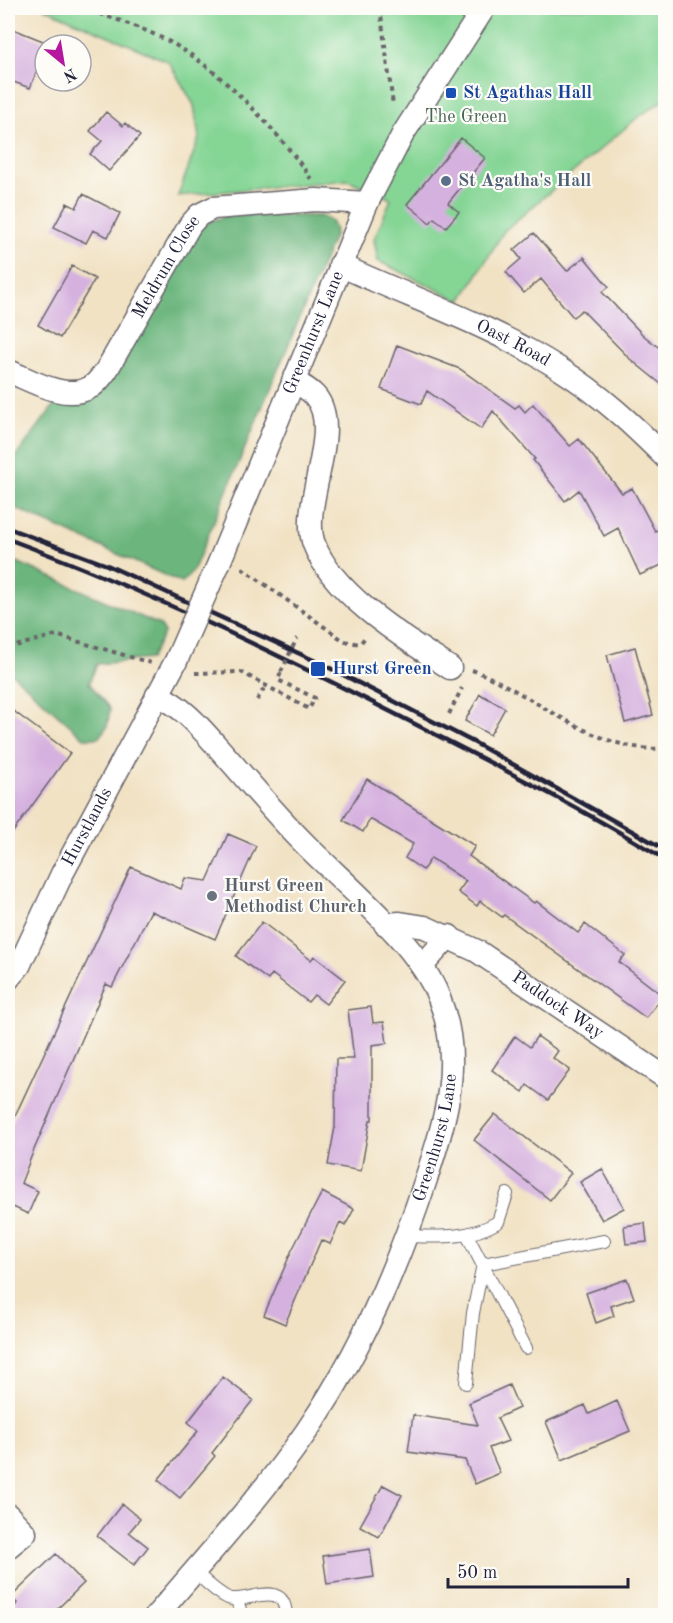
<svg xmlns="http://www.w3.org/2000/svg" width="673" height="1623" font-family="'Old Standard TT',serif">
<rect width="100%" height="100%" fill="#fdfcf7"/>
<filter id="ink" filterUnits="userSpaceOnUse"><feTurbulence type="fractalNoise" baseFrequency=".0167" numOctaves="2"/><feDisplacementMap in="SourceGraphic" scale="12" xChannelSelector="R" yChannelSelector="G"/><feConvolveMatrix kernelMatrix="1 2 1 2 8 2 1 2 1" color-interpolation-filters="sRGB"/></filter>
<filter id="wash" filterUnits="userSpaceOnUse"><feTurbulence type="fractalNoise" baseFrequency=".008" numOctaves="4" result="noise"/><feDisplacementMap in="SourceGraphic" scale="24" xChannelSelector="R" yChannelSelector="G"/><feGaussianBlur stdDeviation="1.35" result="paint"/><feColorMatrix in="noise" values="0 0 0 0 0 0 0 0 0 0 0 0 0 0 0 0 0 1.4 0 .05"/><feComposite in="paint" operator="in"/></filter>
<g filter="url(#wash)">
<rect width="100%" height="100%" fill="#f1e2c4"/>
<path fill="#85d595" stroke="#547c68" stroke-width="1.5" d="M44,8H665V99L637,118L504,231L461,301L378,261L374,239L391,199L348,180L178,196L199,138L194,105L169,62Z"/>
<path fill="#6cb67e" stroke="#476c5c" stroke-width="1.5" d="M230,215L319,216C330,218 334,222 335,234L194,569L182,583L8,505V467L58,400L73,402L196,230L211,221Z
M8,558L160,625L164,633L150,659L97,664L89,683L110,709L107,727L98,738H84L8,670Z"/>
<g id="blocks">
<path fill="#d5b1df" d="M8,27L48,43L30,88L8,80Z
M106,112L123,126L125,123L140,136L109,171L90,154L102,141L90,131Z
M461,138L485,158L448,203L459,212L446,227L434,218L430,223L407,204Z
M83,194L120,213L108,237L93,230L86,243L54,227L67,203L76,208Z
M534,233L567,271L584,257L609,287L602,292L643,335L666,353V388L630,359L582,310L573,317L541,279L524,293L506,272L521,259L514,250Z
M72,266L95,279L60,338L38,325Z
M397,345L460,369L515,408L519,405L525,412L533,404L570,446L579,439L622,493L632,488L655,531L666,526V563L640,575L618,528L604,536L579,490L565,501L533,460L535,459L493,411L481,429L427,391L421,404L381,389Z
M635,647L653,715L625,723L607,655Z
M480,694L505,708L490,735L465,721Z
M8,707L70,753L8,839Z
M367,779L475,846L469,856L534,903L536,901L578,933L585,924L625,955L619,962L663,996L646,1018L504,915L502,917L480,901L477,906L458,892L466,881L431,858L423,870L405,858L413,844L370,819L363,832L343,820Z
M228,834L256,846L215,939L151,911L112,987L106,984L33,1152L21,1183L38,1191L28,1214L11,1206L8,1214V1131L131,867L181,889L185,878L207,881Z
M262,922L311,960L314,956L345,980L326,1004L314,995L308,1002L272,974L268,980L236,956Z
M371,1007L373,1023L384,1022L387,1043L372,1045V1120H370L361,1171L328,1165L335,1127L336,1059H354L348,1010Z
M515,1036L530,1047L537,1036L558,1051L553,1058L570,1070L548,1100L527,1085L523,1092L492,1070Z
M495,1114L571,1173L550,1200L474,1140Z
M602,1169L624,1208L602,1220L580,1182Z
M322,1192L354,1209L345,1226L340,1223L330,1244L321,1240L285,1324L264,1315L292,1250Z
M645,1223L647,1242L626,1244L624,1226Z
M627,1279L634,1298L611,1306L614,1316L596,1323L586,1293Z
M223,1377L253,1400L212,1453L215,1456L180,1498L158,1480L198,1431L188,1422Z
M509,1385L519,1408L497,1418L508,1441L489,1448L500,1473L475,1484L465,1460L408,1452L413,1415L478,1425L469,1403Z
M617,1401L630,1431L562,1460L546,1422L585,1405L589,1414Z
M383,1485L402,1495L379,1537L360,1526Z
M122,1504L140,1519L129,1532L148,1547L134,1565L97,1536Z
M370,1549L374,1577L327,1584L323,1556Z
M56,1554L84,1583L50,1616H8L17,1603L11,1597Z"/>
</g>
</g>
<g filter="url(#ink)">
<use href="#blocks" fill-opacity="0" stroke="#6a656b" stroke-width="1.5"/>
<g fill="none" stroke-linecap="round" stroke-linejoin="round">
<g stroke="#6a656b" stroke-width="14">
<path id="service" d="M467,1235L526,1348
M407,1236C440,1237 469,1239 498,1222L507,1194
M466,1383L473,1313L483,1264L604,1241
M194,1571C204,1580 215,1592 228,1598C245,1605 285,1576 286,1616
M237,1600L242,1616"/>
</g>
<g stroke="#6a656b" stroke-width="25">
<g id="minor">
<path id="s1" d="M340,265C413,299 491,325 560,369C600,394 633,425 666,458"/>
<path id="s2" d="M8,371C31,380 64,401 89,388C96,385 101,377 106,371L190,225L199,215L213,208L316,200L367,203"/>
<path d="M293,381C301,385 309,389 315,396C344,429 299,505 314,544C333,595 406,639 450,668"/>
<path id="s3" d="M219,563L367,203L403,134L484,8"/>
<path id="s4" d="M385,924L400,923L425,927L477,951L666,1078"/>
<path d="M422,966L449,936"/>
<path id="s5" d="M8,979L19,966L62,874L176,661"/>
<path d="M8,1515L25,1533L8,1547"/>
<path id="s6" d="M156,1616C207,1556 261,1497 306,1432C359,1355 397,1268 426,1179C446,1118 464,1060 439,998C418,943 344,884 303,842C275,814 250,783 224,754C203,731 185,707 157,695"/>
</g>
</g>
<path stroke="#6a656b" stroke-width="4" stroke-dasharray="4.5 4.5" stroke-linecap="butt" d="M83,8C114,19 148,29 177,46C223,73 281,134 311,179
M380,8L393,105
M242,568L344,641L360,644L366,636
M8,648L56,635L151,663
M472,670C533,692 597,756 666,748
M195,673L241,672L309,709L315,698L278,680L281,672
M257,700L266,685
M449,714L462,688"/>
<use href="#service" stroke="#fff" stroke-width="12"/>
<use href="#minor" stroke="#fff" stroke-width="22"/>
<path stroke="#22223b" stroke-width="4.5" d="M8,528L107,565L322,664L475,743L666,850
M8,539C145,590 278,654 409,721C495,765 583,809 666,860"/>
<g stroke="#6a656b" stroke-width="25" stroke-linecap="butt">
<path id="minor-bridge" d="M176,661L219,563"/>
</g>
<path stroke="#6a656b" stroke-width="4" stroke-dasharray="4.5 4.5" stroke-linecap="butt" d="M281,672L297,638"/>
<use href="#minor-bridge" stroke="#fff" stroke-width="22"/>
</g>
</g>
<g fill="#1a4fb4" stroke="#fdfcf7" stroke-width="2">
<rect x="445" y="87" width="12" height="12" rx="3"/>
<rect x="310" y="661" width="16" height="16" rx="3"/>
</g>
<circle fill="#5c6f8a" stroke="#fdfcf7" stroke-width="2" cx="446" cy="181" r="6"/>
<circle fill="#6b7280" stroke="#fdfcf7" stroke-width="2" cx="212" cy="896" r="6"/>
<g text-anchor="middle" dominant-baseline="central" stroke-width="4.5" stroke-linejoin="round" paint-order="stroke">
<g font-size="18" font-weight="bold" fill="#164399" stroke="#fdfcf7" text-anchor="start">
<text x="463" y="93">St Agathas Hall</text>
<text x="332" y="669">Hurst Green</text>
</g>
<g font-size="18" fill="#45615a" stroke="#fdfcf7">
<text x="466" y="117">The Green</text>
</g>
<g font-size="18" font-weight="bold" fill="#4e5e75" stroke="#fdfcf7" text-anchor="start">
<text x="458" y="181">St Agatha's Hall</text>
</g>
<g font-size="18" fill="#22223b" stroke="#fdfcf7">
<text stroke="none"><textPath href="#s2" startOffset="230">Meldrum Close</textPath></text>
<text stroke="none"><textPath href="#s3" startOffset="249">Greenhurst Lane</textPath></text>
<text stroke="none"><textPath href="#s1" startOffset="190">Oast Road</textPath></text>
<text stroke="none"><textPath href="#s5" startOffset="172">Hurstlands</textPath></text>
<text stroke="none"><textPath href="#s4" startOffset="195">Paddock Way</textPath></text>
<text stroke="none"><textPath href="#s6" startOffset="561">Greenhurst Lane</textPath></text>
</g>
<g font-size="18" font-weight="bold" fill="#5b616d" stroke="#fdfcf7" text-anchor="start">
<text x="224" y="886">Hurst Green<tspan x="224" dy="21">Methodist Church</tspan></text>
</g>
</g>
<rect width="673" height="1623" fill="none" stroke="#fdfcf7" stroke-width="30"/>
<g transform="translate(63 63) rotate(150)"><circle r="28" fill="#fdfcf7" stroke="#a5a5ac" stroke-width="1.5"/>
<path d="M0-4.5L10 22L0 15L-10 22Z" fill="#b5179e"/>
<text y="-9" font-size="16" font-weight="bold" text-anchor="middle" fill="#22223b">N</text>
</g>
<path d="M448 1578v9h180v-9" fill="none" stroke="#22223b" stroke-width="3"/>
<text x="457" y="1578" font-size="18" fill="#22223b" stroke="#fdfcf7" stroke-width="4.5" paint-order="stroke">50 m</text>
</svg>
